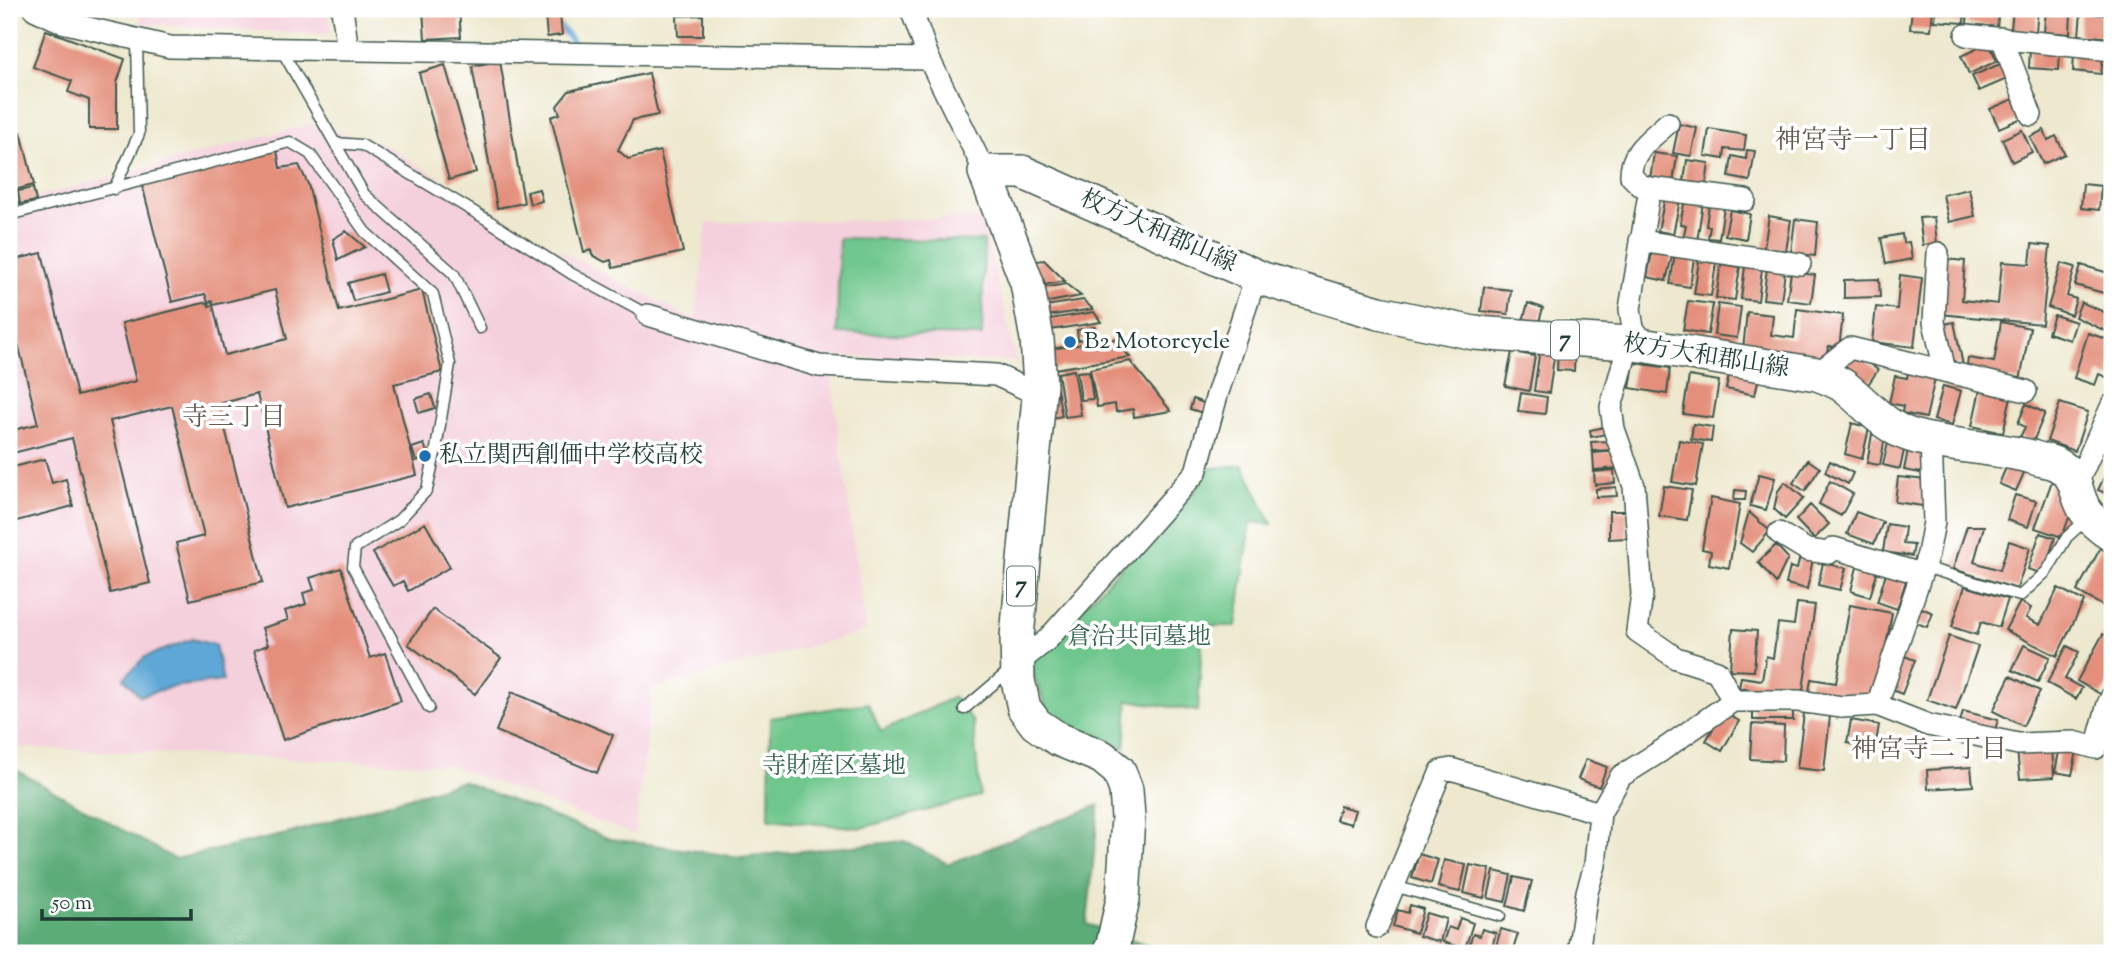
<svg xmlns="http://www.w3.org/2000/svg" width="2121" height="962" font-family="'Sorts Mill Goudy','Noto Serif JP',serif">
<rect width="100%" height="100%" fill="#fff"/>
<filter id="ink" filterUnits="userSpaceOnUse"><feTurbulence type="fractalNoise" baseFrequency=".0143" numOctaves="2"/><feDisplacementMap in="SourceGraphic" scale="14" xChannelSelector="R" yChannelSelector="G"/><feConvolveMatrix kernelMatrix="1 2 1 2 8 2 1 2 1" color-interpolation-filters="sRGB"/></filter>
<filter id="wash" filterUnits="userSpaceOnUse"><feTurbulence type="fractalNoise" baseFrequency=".00686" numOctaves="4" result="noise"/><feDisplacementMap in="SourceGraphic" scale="28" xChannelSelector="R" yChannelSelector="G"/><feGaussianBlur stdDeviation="1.57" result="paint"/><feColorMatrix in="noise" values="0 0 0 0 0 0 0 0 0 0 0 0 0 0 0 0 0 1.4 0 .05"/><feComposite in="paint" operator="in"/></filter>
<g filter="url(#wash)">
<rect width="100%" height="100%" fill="#ede8ce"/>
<path fill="#f4cfdc" d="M139,9H328L331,35L141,24Z
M312,124L385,145L554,247L695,320L707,223L982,218L1017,362L828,356L866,631L652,689L635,835L448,765L9,747V204Z"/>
<path fill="#70c78d" stroke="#488260" stroke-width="2" d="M839,238L984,241L982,336L837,333Z
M1243,465L1272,524L1251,522L1236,626H1203L1198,711L1128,700L1125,748L1051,720L1029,663L1200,485L1205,469Z
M954,697L973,722L980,796L861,828L769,819L770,718L868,703L881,732Z"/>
<path fill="#5cac78" stroke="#3e7456" stroke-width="2" d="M9,766L175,859L291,833L462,781L610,839L740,857L904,841L948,864L1099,805L1087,924L1170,953H9Z"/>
<path fill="#5fa7d6" stroke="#3f7285" stroke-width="2" d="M192,639L215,645L223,681L171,687L140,696L124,678L145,657Z"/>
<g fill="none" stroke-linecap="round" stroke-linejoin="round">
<path stroke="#5fa7d6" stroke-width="6" d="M545,9L577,47"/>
</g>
<g id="blocks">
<path fill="#e48f7c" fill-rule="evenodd" d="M459,9L461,37L425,39L423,10Z
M1912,9H1933L1931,30L1910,29Z
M1936,9H1965L1964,23L1935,21Z
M1968,9H1999L1997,27L1967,24Z
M2013,9H2038L2036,32L2011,29Z
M2046,10L2071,12L2070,34L2044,32Z
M2081,13L2112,16V38L2079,35Z
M560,14L562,35L547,37L545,15Z
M703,15V36H678L677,16Z
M46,30L125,59L117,83V129H89V100L68,92L72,81L33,67Z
M1989,43L1997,61L1969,74L1961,56Z
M2030,49L2060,51L2059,70L2029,68Z
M2074,54L2103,57L2101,74L2073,71Z
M500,61L524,203L497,208L472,66Z
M2000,64L2007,79L1979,91L1972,76Z
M445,65L476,172L449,180L419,73Z
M649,73L658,115L633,120L618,150L628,159L660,151L683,252L613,268L611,260L605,262L592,255L591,250L584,252L551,117L560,114L557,106L569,91Z
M2013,99L2022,118L1999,128L1990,109Z
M1679,124L1697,128L1691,156L1673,153Z
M1709,129L1746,135L1744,151L1725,149L1724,159L1705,156Z
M2022,130L2032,152L2012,162L2002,139Z
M2044,130L2048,140L2056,136L2065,154L2043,164L2030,137Z
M21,132L34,185L9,191V135Z
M277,150L280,168L299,165L308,184L339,311L422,290L442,372L394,384L417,475L285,508L257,394L219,404L263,582L190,600L176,543L204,536L172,406L110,421L150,583L110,593L72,438L9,454V431L38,424L9,307V261L42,253L77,396L136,381L122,323L208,302L205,294L172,302L142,184ZM275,290L287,339L225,355L213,305L209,306L208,302L212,301L213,305Z
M1747,150L1755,151L1750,181L1729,177L1732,156L1746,159Z
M1654,153L1677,156L1673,183L1650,179Z
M1687,160L1709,163L1706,185L1684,181Z
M2105,163L2112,164V186H2104Z
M2083,184L2101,186L2099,210L2081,208Z
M33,188L36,201L20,204L18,191Z
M539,189L542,201L530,204L527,192Z
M1969,189L1975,216L1949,222L1943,195Z
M1665,197L1680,200L1673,234L1658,231Z
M1685,199L1703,202L1697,242L1683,239L1686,225L1680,224Z
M1709,205L1724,207L1719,239L1708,238L1710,227L1706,226Z
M1730,210L1750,214L1746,239L1725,235Z
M1769,216L1791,220L1786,251L1764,248Z
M1934,217L1937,243L1923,245L1919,218Z
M1795,219L1818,222L1815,256L1791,253Z
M346,231L365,247L338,260L333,239Z
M1902,234L1903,243L1909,242L1912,259L1886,264L1881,238Z
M2032,244L2050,246L2042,324L1940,314L1945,259L1965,261L1962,300L1998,304L2002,262L2030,264Z
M1652,252L1672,256L1666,281L1647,277Z
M1675,254L1694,257L1690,287L1670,284Z
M1044,260L1065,281L1034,287L1030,262Z
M1699,261L1716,263L1711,296L1694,294Z
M2061,263L2075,267L2067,296L2076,299L2071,315L2048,307Z
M1721,264L1740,267L1735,300L1716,298Z
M2081,265L2112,274L2107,294L2075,285Z
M1745,266L1762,269L1758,301L1741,299Z
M1767,268L1785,271L1781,301L1763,299Z
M1791,272L1815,275L1811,303L1787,300Z
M381,274L386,292L353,301L348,283Z
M1900,275L1922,278L1914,347L1872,342L1876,307L1897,309Z
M1879,279L1880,297L1844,298V280Z
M1066,284L1081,296L1038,304L1036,289Z
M1484,287L1511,290L1508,314L1481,311Z
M2112,298V334L2075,317L2081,302L2106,313Z
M1083,300L1093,309L1040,317L1039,307Z
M1688,301L1713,304L1708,334L1683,330Z
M1528,303L1543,308L1538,325L1523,321Z
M1718,304L1741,307L1737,338L1714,335Z
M1797,309L1843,315L1839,348L1829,346L1824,359L1743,349L1747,312L1773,315L1771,335L1794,338Z
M1094,312L1101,322L1044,331L1043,320Z
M2054,315L2076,322L2070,340L2048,333Z
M1954,322L1963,365L1948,368L1940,325Z
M2001,322L2030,328L2020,381L1966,372L1968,358L1994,362Z
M1095,327L1097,338L1078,340L1077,330Z
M2088,333L2112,341L2111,379L2099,374L2095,385L2074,378Z
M1115,339L1130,357L1054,369L1051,349Z
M1558,347L1575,348L1574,371L1557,370Z
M1540,348L1555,350L1549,393L1534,391Z
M1512,352L1535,356L1529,391L1505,386Z
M1853,352L1878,370L1867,386L1841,369Z
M1130,361L1171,411L1134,417L1133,409L1116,412L1115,404L1097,407L1090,369Z
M1634,363L1670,368L1667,394L1630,388Z
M1731,366L1760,372L1755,395L1726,389Z
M1909,368L1936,374L1926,418L1902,413L1903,406L1889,403L1895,376L1907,378Z
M1074,370L1081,415L1065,417L1058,373Z
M1089,371L1093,399L1081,400L1077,372Z
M1054,374L1062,416L1043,420Z
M1689,376L1719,381L1713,418L1683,414Z
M1981,385L2012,392L2003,433L1972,426Z
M1943,386L1961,391L1952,425L1934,420Z
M1521,393L1547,397L1545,414L1518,411Z
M431,394L435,408L419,413L415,399Z
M1193,399L1206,404L1203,413L1190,409Z
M2060,403L2088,412L2075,451L2047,441Z
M2026,404L2045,413L2033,442L2020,437L2025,427L2018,423Z
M1852,423L1869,428L1862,459L1845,454Z
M1693,424L1713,427L1711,442L1691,439Z
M1605,427L1606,434L1591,437L1590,430Z
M1872,434L1885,437L1880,465L1867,463Z
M1889,438L1906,441L1900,469L1883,465Z
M1679,440L1703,444L1696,486L1672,482Z
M1610,441L1611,450L1592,451L1591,442Z
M424,444L429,457L416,461L412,448Z
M1909,445L1926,448L1921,473L1904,470Z
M1618,451L1619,468L1594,470L1593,453Z
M2010,458L2027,466L2016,491L1999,484Z
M45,459L52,483L66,479L73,506L9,523V468Z
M1808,460L1820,468L1805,491L1793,483Z
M1830,461L1853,473L1848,484L1825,472Z
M1614,470L1615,483L1595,485L1594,472Z
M2106,473L2112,476V496L2098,490Z
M1759,474L1775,478L1766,510L1750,506Z
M1898,477L1926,480L1923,506L1895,502Z
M1830,481L1853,494L1841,516L1819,504Z
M2052,481L2072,488L2075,501L2062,537L2035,528Z
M1785,482L1804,498L1785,519L1774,509L1778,491Z
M1664,486L1692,490L1687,520L1659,516Z
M1616,487L1617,496L1596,497V489Z
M1735,490L1746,491L1745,500H1734Z
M2015,495L2036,501L2028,527L2007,520Z
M1711,498L1740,504L1729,568L1709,564L1711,551L1702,549Z
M1810,505L1829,524L1814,539L1796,520Z
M1609,511H1627V538L1609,539Z
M1749,512L1770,531L1752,552L1740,543Z
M1856,512L1883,522L1874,544L1847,534Z
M425,523L450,567L408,591L403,581L393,586L373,553Z
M1887,524L1905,527L1903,544L1914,545L1912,556L1883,552Z
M1967,526H1984L1974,562L2000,570L2009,541L2030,548L2017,589L1953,569Z
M2040,533L2055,538L2043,574L2028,569Z
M2106,538L2112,541V611L2077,591Z
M1776,545L1788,558L1776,583L1758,562Z
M1800,556L1813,559L1807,589L1786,584L1790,567L1797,569Z
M1823,563L1846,568L1840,590L1818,585Z
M1858,563L1878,569L1870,597L1851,591Z
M341,568L370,658L385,653L401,701L283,740L254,650L268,645L262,628L288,620L285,611L306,604L303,593L314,590L310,578Z
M1886,574L1906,581L1897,609L1877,602Z
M1965,586L2008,599L1999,627L1981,622L1977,635L1952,627Z
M2058,588L2084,601L2057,656L2005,630L2020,602L2031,608L2026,618L2040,625Z
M1797,603L1815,605L1802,697L1739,688L1741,677L1762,680L1766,656L1773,658L1778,623L1794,625Z
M1850,605L1892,613L1875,704L1809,692L1811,679L1836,683Z
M1917,606L1933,613L1927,627L1911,621Z
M433,609L501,658L475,694L408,644Z
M1733,629L1757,631L1754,671L1730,670Z
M2103,634L2112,639V676L2102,695L2077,681Z
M1949,636L1978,646L1956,710L1927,700Z
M2024,645L2050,657L2038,682L2012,670Z
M2067,646L2079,652L2065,679L2082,688L2076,699L2047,683Z
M1902,655L1915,660L1902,694L1889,689Z
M2010,676L2040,691L2023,726L1993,711Z
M512,692L613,735L597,773L496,731Z
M1753,705H1793V720H1753Z
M1723,711L1739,721L1722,751L1706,741Z
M1963,711L1998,720L1994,733L1960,723Z
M1804,713L1830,716L1824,771L1797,768Z
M1851,720L1879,725L1875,748L1847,743Z
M1752,724L1784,726L1783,761L1750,759Z
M2060,747L2077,751L2072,775L2055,772Z
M2052,748L2054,777L2020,779L2017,750Z
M1586,759L1607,767L1599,787L1578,779Z
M1971,767L1973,786L1928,789L1927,770Z
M1340,806L1355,810L1351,824L1336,820Z
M1419,854L1438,860L1431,884L1412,878Z
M1444,860L1466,865L1460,892L1438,887Z
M1470,865L1490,869L1484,898L1464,893Z
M1494,871L1511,875L1505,902L1488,898Z
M1514,877L1532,881L1524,911L1507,906Z
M1410,905L1423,909L1416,933L1393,926L1398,910L1408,913Z
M1426,913L1446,919L1440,942L1419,936Z
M1460,918L1473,923L1465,949L1443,942L1448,927L1456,930Z
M1482,929L1496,933L1490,953L1468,949L1473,934L1480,936Z
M1501,929L1518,934L1512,953H1494Z"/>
</g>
</g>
<g filter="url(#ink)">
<use href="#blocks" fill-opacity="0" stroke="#3e574b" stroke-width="2"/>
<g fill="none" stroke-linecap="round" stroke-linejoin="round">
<g stroke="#3e574b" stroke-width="13">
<path id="service" d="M281,49L364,194L454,274L480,328
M335,143L362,145L486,219L572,274L648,315
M114,189L139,134L137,41
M9,215L290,142L310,154L365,232L433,294L450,364L436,449L427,490L399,520L355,548L353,567L429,708
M1924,567L2020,596L2047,571L2067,537L2088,518
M964,709L1010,670
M1394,886L1500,916"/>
</g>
<g stroke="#3e574b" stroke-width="24">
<path id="minor" d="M34,9L62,22L170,47L929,59
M342,9L348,50
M911,9L929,59L985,172
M1966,35L2112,50
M2002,38L2031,115
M1668,123C1651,139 1630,151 1631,176L1640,185L1650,188L1745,200
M1640,241L1800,264
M1938,253L1934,322L1945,371
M648,315L819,366L996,375L1039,395
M1629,343L1611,407L1614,429L1634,486L1642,594L1637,631L1676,658L1717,671L1733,701
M1646,346L1633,328L1630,309L1650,188
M1817,374L1850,348L2026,391
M2076,486L2112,405
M1779,533L1807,550L1829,553L1834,548L1921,574
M1018,663L1048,639L1196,472L1217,395L1256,276
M1877,705L1928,554L1934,522L1931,439
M1377,927L1441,771L1451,769L1600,813
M1578,953L1587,892L1595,865L1600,813L1621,776L1661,751L1733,701H1798L1842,707L1877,705L1928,725L2018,744L2074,742L2096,748L2108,704L2112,696"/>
</g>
<g stroke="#3e574b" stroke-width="36">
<path id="primary" d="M1109,953L1113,944L1123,899L1128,817L1126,790L1119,771L1102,757L1058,739L1036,724L1024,708L1018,680L1017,637L1040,386L1037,339L1027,283L985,172H1022L1263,279L1379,313L1474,333L1629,343L1817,374C1825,377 1834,380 1842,385C1867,403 1884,429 1916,437C1954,447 1994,447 2032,457C2040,460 2051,461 2058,465C2079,476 2074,493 2085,510C2092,521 2101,528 2112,535"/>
</g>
<use href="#service" stroke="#fff" stroke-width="10"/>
<use href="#minor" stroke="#fff" stroke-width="21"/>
<use href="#primary" stroke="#fff" stroke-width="33"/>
</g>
</g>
<g fill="#1f6fb2" stroke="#fff" stroke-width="2.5">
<circle cx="1070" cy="342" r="7"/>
<circle cx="425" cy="456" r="7"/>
</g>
<g text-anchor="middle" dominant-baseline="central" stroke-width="7" stroke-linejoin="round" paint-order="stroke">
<g fill="#fff" stroke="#627771" stroke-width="2">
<rect x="1551" y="320.5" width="28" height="39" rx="5"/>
<rect x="1007" y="566.5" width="28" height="39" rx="5"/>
</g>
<g font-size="23" font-weight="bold" fill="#1f3d34">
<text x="1565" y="340">7</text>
<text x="1021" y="586">7</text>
</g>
<g font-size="24" fill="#1f3d34" stroke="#fff">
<text transform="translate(1158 232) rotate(24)">枚方大和郡山線</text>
<text transform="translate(1706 357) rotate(9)">枚方大和郡山線</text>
</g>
<g font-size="24" fill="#1f3d34" stroke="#fff" text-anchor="start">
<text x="1084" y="342">B2 Motorcycle</text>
<text x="439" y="456">私立関西創価中学校高校</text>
</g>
<g font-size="24" fill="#37664f" stroke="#fff">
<text x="1139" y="638">倉治共同墓地</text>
<text x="834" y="767">寺財産区墓地</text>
</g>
<g font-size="26" fill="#645a4d" stroke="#fff">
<text x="1853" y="141">神宮寺一丁目</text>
<text x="234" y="418">寺三丁目</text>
<text x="1929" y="750">神宮寺二丁目</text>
</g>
</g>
<rect width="2121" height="962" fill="none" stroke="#fff" stroke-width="35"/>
<path d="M42 909v10h149v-10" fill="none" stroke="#1f3d34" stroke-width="3.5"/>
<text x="52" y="909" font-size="21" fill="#1f3d34" stroke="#ffffff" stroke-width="5" paint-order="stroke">50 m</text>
</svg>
